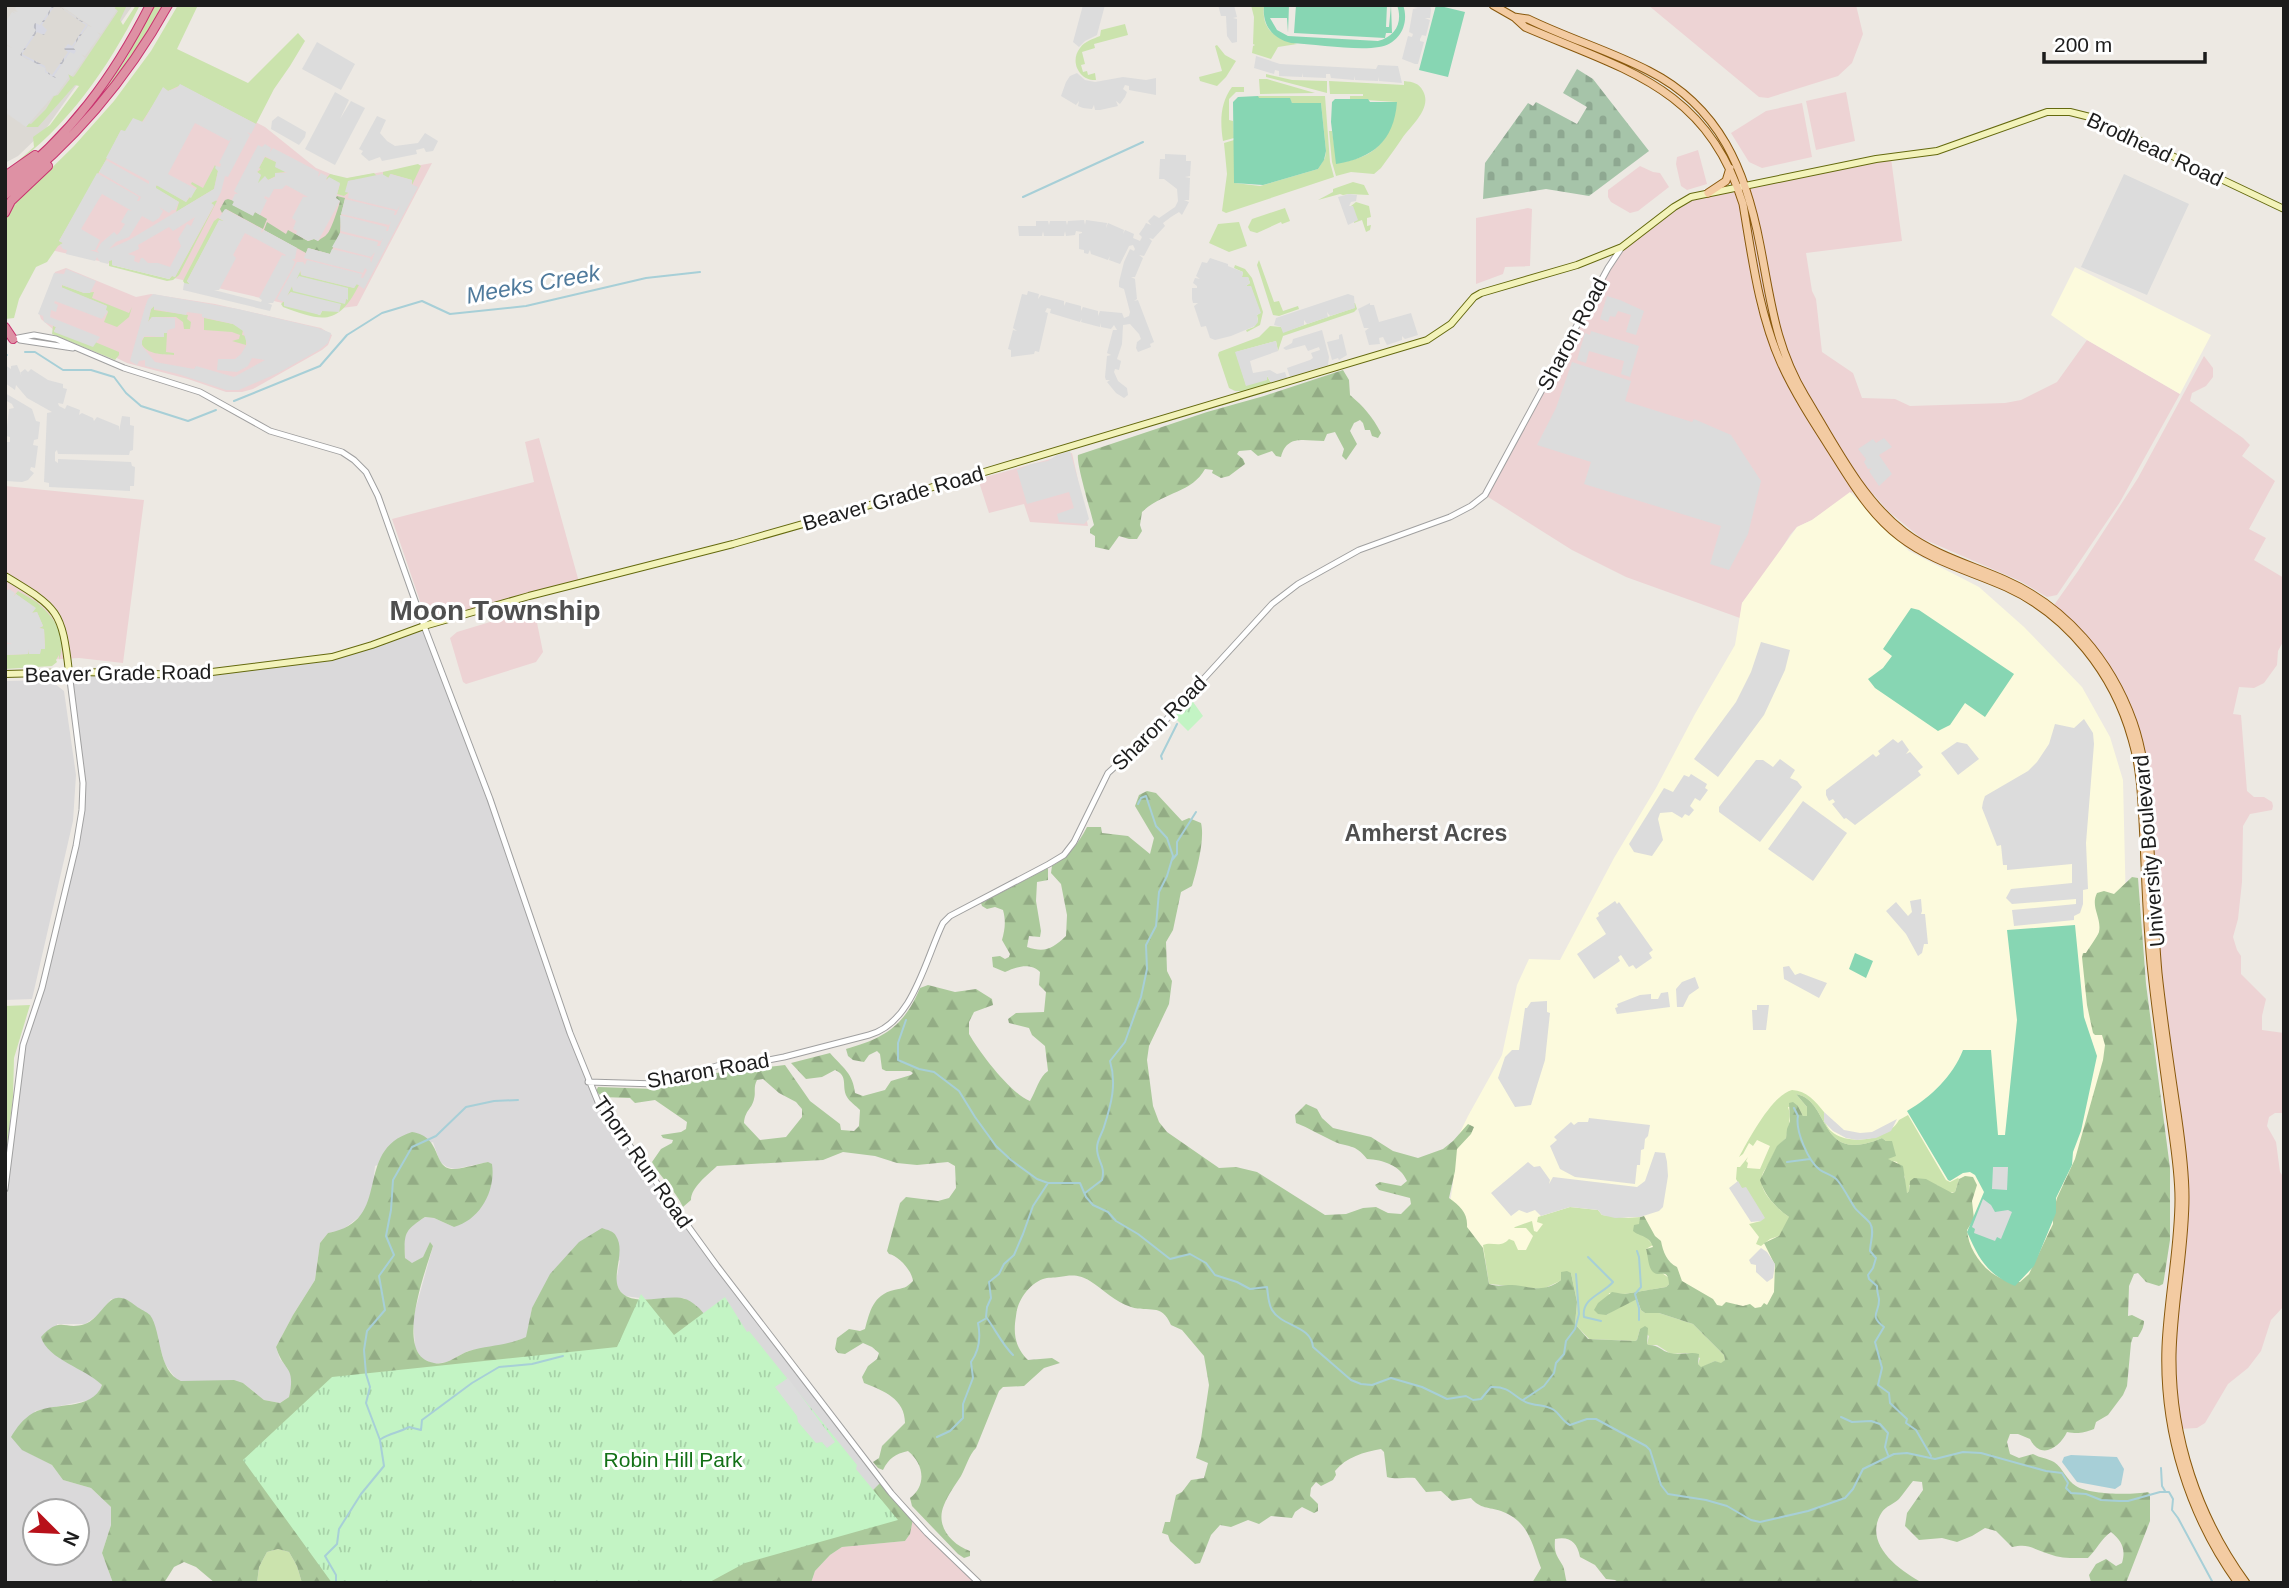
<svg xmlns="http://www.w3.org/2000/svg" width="2289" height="1588" font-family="Helvetica,sans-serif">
<defs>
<pattern id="forest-firs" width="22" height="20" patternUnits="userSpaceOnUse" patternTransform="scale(1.75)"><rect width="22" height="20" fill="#abc99b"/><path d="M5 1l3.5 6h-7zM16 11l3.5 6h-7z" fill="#93ac85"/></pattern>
<pattern id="cemetery-stones" width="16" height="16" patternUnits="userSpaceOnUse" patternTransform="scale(1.75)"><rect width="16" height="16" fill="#a6c4a9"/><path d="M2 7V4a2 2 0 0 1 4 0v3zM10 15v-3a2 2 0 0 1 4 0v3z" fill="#8ea891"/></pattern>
<pattern id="park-tufts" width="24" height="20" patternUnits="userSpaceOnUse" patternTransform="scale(1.75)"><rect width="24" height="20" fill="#c3f4c4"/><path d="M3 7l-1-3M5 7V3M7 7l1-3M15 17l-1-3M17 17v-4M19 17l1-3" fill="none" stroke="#a7d1a8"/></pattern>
<pattern id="plaza-grid" width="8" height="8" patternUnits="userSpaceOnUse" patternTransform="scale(1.75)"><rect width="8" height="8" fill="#d7d8e2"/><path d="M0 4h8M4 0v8" fill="none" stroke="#b8b9c1"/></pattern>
</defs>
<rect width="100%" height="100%" fill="#ede9e3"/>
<path fill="#dad9da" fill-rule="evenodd" d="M424,626L459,715L534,929L598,1102L717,1266L882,1481L864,1499L684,1298L654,1300L625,1296L619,1290L616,1282L620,1260L532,1308L527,1337L508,1344L468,1351L447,1362L434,1364L422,1359L415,1347L413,1318L433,1246L430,1243L423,1257L412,1264L405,1258L404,1236L409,1228L425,1217L434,1218L454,1227L488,1162L455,1169L447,1167L440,1162L433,1142L375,1166L372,1192L363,1214L341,1231L328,1233L320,1243L315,1280L293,1315L276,1347L280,1359L291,1372L292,1382L289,1397L280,1403L264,1400L243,1383L181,1381L176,1379L165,1364L150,1316L111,1299L100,1314L85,1324H57L54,1354L93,1376L102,1385L98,1394L90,1400L35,1411L23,1450L52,1465L63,1480L91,1488L111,1507V1525L102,1553L113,1583H5V1189L23,1045L35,1007L56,926L83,802L69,672L166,675L332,657ZM35,1511H77V1553H35Z
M50,680L64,691L76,775L73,821L32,999L5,1000V681Z"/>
<path fill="#edd3d4" d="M1648,5H1856L1863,34L1852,63L1838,76L1768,98L1759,97Z
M153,68L265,127L316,168L343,179L432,163L357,306L318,311L51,250Z
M1846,92L1855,141L1816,150L1806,101Z
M1802,103L1812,157L1762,168L1749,162L1731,133L1766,111Z
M1698,150L1707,184L1687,190L1681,186L1676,164L1677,157Z
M1891,158L1902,241L1806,253L1812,291L1816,299L1822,352L1853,373L1862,398L1895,399L1910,406L2005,403L2021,400L2057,382L2087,340L2180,394L2120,502L2057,595L2047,597L2020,581L1921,538L1888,511L1874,495L1870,497L1861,486L1812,520L1797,527L1790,535L1778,555L1742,603L1740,618L1626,577L1572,550L1485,495L1622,247L1691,197Z
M1640,166L1653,172L1660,173L1669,187L1638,211L1630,213L1611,202L1608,197V190Z
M1528,208L1532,209L1530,266L1505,267L1503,274L1476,284V218Z
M66,268L136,297L151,294L215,304L321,328L332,335L328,345L322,350L253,389L242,392H226L188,379L127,363L92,346L55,331L41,319L39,313L55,272Z
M2204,356L2213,368V377L2206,386L2192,393L2190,401L2243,438L2250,445L2242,456L2275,481L2249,529L2266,538L2254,560L2284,578V640L2278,651L2277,665L2264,683L2254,688L2239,687L2233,714L2241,715L2247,791L2254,797H2264L2272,802L2273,806L2272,810L2250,814L2243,826L2242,882L2238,919L2233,937L2237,950L2241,956V974L2266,999L2262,1016V1030L2284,1033V1113H2275L2269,1117L2267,1126L2276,1142L2280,1172L2284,1178V1306L2271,1320L2261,1351L2248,1368L2228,1384L2205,1423L2197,1428L2179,1429L2172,1369L2184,1227L2131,716L2052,608L2078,571L2138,478Z
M539,438L579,582L437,618L429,617L423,610L392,519L534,482L525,442Z
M1072,453L1088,526L1030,522L1024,504L989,513L978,479Z
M5,486L144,500L123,663L79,658L5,662Z
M523,612L535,613L543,652L536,662L466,684L463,682L450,638L457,632Z
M913,1519L979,1583H811L815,1571L830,1555L842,1547L905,1541L910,1534Z"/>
<path fill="#fcfadd" d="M2075,267L2211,335L2180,394L2087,340L2051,315Z
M1850,492L1909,551L1979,587L2024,627L2082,687L2110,737L2123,780L2127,951L2085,1148L2029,1284L1749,1326L1495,1271L1448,1216L1453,1184V1147L1468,1116L1502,1055L1517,985L1529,959L1560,960L1614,858L1656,788L1695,714L1735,645L1742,603L1797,527L1812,520Z"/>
<path fill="#dcd9d4" d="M5,5H133L45,130L18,156L5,163Z"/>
<path fill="#cbe3ad" d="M116,5H127L120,20L123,25L136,5H140C107,70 68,126 9,169L34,147L33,137L50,125L79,86L75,85L38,127H26L28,123L31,124L46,109L54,96L58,95L70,79L68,74L73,77L75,75L118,11L115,9Z
M154,5H165L128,63L94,106L126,59Z
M178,5H198L177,49L248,83L298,33L305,41L290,66L274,89L256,124L181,85L168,91L164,88L142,122L125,132L121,130L106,160L59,241L63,243L58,246L47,262L36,267L19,299L14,318L5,319V220L14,205L74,146L114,101L151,51Z
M1251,5H1264C1261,32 1277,38 1297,44L1278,47L1271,59L1252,53L1253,46L1255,45L1253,44L1254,17Z
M1125,24L1128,35L1094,44L1095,48L1082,52L1085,64L1081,65L1083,72L1087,71L1088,75L1095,73L1096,80C1080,81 1069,62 1080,48C1085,41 1093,39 1100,36L1101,30Z
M1217,45L1225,55L1236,61L1226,77L1217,86L1200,81L1199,77L1222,71L1215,46Z
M1266,74L1292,80L1327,81V93L1266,77Z
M1259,79H1267L1315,93L1260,94Z
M1329,81L1404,85V81C1413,82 1419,83 1423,91C1433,109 1409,127 1401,140C1395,149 1388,158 1381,168L1374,174L1351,172L1336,176L1332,162L1329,131H1332L1337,163C1376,158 1391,141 1396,102L1350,99V96H1363V94H1330Z
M1232,87H1244V92H1236L1229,99V120L1233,121L1234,138L1223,141C1220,122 1220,103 1232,87Z
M1258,96H1325L1330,162L1334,177L1226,213L1222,211L1227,174L1224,143L1234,140L1235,183L1260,186L1318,169L1325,158L1326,151L1321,103H1292L1289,98H1258Z
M265,157L276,162V167L280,169L283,166L281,169L286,172L275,173L276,176L268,180L265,177L257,186H255L261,175L257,172L261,169L259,168Z
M418,164L421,166L412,185V180L391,174L388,178L383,175V172Z
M215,165L218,171L214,189L176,212L179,202L155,188L157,185L186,202L197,188L191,184L192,182L203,188Z
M374,173L377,176L375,177L348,181V193L344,196L337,194L340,184L329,178L325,180L330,174L347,178Z
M1353,182L1364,185L1369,195L1349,194L1343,195L1340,194L1318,200L1333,192V189Z
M215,200L217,201L179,275L173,280L167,281L109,266V261L112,260V265L165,278L169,279L172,276L175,277L214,206L211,203Z
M1356,202L1369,206L1371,217L1367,218V226L1371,225L1370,230L1366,232L1362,220L1354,223V221L1357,220L1351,206Z
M1285,208L1290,221L1282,224L1281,222L1257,233L1250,231L1248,227L1252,219Z
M218,218L224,221H219L187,281L190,284H185L183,281L185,277L214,221Z
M1239,222L1247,246L1229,252L1209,243L1218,224Z
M1259,260L1274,302L1279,301L1283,311L1298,306L1299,309L1279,316L1273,315L1257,265Z
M1235,265L1245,269L1252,278L1263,312L1260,325L1247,332L1246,330L1254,327L1258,320L1257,315L1260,313L1251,287L1246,286L1250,283L1248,277H1242L1243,272L1234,268Z
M300,270L301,275L354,288L356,284L359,285C338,326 323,322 283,307L281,304L284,301L320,315L322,311L291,292L287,296L292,286L293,290L345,303L348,289L299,277L296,280Z
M62,285L84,293L94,292L92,298L129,313L132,307L129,317L117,327L104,322L108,312L105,310L107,306L62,288Z
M1353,303H1355L1357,309L1354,312L1283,336L1278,351L1276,341L1236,352L1246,385L1267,376L1271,383L1238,394L1235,393L1242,391H1235L1229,388L1218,355L1219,352L1259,337L1270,326L1281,327L1284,332L1354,308Z
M154,306V310L188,315L187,319L191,322L190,329H184L183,322L176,317H152L148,322L151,309Z
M204,318L233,324L243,330L242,335L246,336V345L232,341L239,339L240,335L232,332L204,330Z
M53,326L56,327L54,331L93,346L95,342L119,352V355L115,360L52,334Z
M164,333H167L166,352L174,353V355C162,354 147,355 141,343L144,337H164Z
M18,591L38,603L21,592C45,605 70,630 59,660V647V655L56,660L57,662L52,666L5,669V655L28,654L29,649L30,654L40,653L41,649L45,648L44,629L39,628L43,626L37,612L32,613L35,608L16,594L13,597Z
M30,1005L14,1058L13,1097L5,1162V1006Z
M1792,1090C1807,1091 1815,1101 1824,1112C1822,1149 1885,1146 1899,1120L1908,1115L1946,1180L1950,1182L1958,1178L1959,1179L1955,1192L1948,1193L1937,1185H1909V1191L1907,1193L1904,1187L1905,1177L1897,1162L1888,1160L1886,1141L1882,1138C1817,1166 1832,1101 1796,1094L1807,1107V1116H1803L1798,1106L1788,1107C1792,1118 1788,1127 1786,1138C1778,1145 1775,1151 1770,1161C1768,1166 1763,1171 1762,1176C1757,1191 1779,1210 1789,1217V1220L1779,1236L1770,1239L1761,1246L1756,1244L1759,1237L1749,1224L1761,1221L1736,1179L1737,1167H1740L1748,1157L1746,1161L1748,1163L1747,1168L1760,1169L1770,1146L1757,1140L1753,1146L1749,1143L1743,1154L1739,1157C1749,1139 1772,1095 1792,1090Z
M1570,1207L1598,1210L1602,1215L1628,1218L1640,1217V1234L1645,1236L1653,1245L1646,1249L1658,1273H1662L1669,1278V1284L1666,1287L1624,1294L1609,1293L1606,1315L1634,1298L1637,1299L1641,1310L1645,1313H1659L1693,1324L1724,1355L1725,1360L1721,1364L1715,1361L1701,1368L1698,1364L1700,1358L1688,1353L1671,1354L1657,1345H1649L1647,1344L1649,1336L1640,1329L1637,1340L1635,1341L1589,1339L1575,1324L1577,1302L1571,1273L1558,1282L1543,1289L1489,1284L1483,1245C1493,1241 1500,1249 1509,1239L1514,1241L1518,1250H1526L1533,1236L1526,1228H1514L1515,1227L1532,1221L1534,1231L1537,1232L1543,1224L1537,1222L1538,1217Z
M278,1549L289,1552L297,1566L302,1583H257L259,1567L267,1552Z"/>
<path fill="url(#forest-firs)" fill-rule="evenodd" d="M337,196L345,198L341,215L340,233L330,254L308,248L306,253L264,230L267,222L286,234L288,230L308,241L314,239L318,241C321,238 325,237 327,234C331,231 339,206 340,201L335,198Z
M228,199L234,201L233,205L252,215L255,212L267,219L263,229L226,209L222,213L220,209L225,200Z
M1343,370L1349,380L1350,395C1364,407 1372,416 1381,433L1378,438L1372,436L1370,430H1365L1363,423L1360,420L1354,423L1350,431L1357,444L1346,460L1342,456L1344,449L1335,432L1327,434L1324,441C1304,441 1287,434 1281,457L1276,456L1272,451L1258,456L1251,450L1239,451L1237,454L1243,459L1245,464L1229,476L1221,478L1212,473L1213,470L1205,469C1192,493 1163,492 1142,512L1140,525L1142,531L1137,539H1129L1119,536L1109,550L1095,547V536L1090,533V529L1094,525C1091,512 1076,463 1078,455L1207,412L1264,396Z
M1147,791L1156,793L1182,821L1189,818L1201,823C1205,839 1197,869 1192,886L1181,892L1173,930L1166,942L1167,971L1172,981L1169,1004L1149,1046L1147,1060L1153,1106L1159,1122L1167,1132L1219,1168L1236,1167L1257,1172L1325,1215L1346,1214L1363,1208L1376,1207L1388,1213L1401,1214L1411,1204L1410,1198L1379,1190L1375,1185L1380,1182L1401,1186L1407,1181C1400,1165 1383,1160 1367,1159C1355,1143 1348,1148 1333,1141C1320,1135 1309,1128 1296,1123L1295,1115L1306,1104L1317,1109L1322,1118L1333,1128L1371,1137L1393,1151L1418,1158L1443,1149L1453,1141L1468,1124L1474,1127L1471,1134L1457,1149L1455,1171L1449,1198C1460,1206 1468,1213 1467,1227L1483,1248L1489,1284C1497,1287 1503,1285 1512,1285C1532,1286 1542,1294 1561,1280V1272L1567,1271L1571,1273L1577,1302L1575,1324L1588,1339L1635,1341L1637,1340L1640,1329L1645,1326L1648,1328L1647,1344L1649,1345C1659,1345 1661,1351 1670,1353C1680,1356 1690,1351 1699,1354L1698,1364L1701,1367L1715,1361L1721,1363L1725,1360L1724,1355L1693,1324L1659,1313H1645L1641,1310L1637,1299L1606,1315L1598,1314L1594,1310L1598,1303L1612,1292L1624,1294L1666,1287L1669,1284C1668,1267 1660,1278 1653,1272C1648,1268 1648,1255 1646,1249L1653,1247C1649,1235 1640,1237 1633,1231L1634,1225L1639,1224L1640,1217L1644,1216L1655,1236L1661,1241C1663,1252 1667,1262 1677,1267L1682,1281L1713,1299L1717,1305L1722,1306L1726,1302L1743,1306L1750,1304L1755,1308L1761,1307L1764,1303L1767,1305L1774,1292L1775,1265L1764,1243L1779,1236L1789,1217C1776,1208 1765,1196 1760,1180L1777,1146L1786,1138L1787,1129L1790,1121L1789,1103L1793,1102L1798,1106L1803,1116H1807V1107L1796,1094C1832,1101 1817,1166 1882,1138L1886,1141H1892L1896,1156L1888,1159L1903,1166L1907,1193L1909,1191L1910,1181L1914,1178L1926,1179L1952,1193L1955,1192L1959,1179L1965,1176L1973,1177L1977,1185L1972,1201L1974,1219L1967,1230C1969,1256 1994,1284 2020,1282L2029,1274L2053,1224V1213L2057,1198L2075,1159L2103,1060L2105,1045L2102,1035H2095L2093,1033L2087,1005L2082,957L2083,953H2086C2089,948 2097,937 2099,932C2102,918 2090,907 2097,893L2104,891L2114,894L2132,877L2138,878L2146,984L2170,1168V1240L2164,1279L2163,1284L2159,1286L2146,1282L2138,1273L2134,1274L2129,1286L2128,1316L2132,1315L2144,1321C2144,1327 2141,1332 2138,1337H2133L2131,1343L2127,1386L2123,1395L2108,1415L2096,1422L2094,1429C2083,1433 2078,1434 2067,1432C2060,1447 2041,1461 2030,1439L2018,1434H2010L2007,1442L2010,1454L2019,1458L2033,1454C2040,1458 2047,1458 2054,1462C2063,1468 2067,1481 2076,1486C2089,1495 2133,1495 2148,1492L2150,1494V1521L2126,1583L2091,1582L2089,1575L2096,1564L2106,1559L2116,1566L2122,1563C2126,1549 2122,1541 2111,1532C2101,1539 2097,1549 2088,1558C2075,1558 2062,1559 2049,1554C2032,1549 2030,1543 2012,1547L1996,1531L1985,1528L1972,1536L1957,1542L1942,1538L1919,1540L1905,1526L1907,1513L1923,1490L1922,1482L1913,1481C1908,1487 1904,1493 1899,1499C1894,1504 1886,1506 1882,1512C1862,1543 1898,1570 1923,1583H1620L1615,1580L1606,1579L1595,1565L1580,1557C1577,1542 1570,1536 1555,1539C1554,1553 1556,1554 1563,1566C1565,1571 1565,1577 1567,1583H1532L1541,1568C1532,1544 1529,1521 1501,1511C1489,1507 1480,1509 1471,1498L1452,1501L1441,1491L1426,1492L1415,1478C1404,1477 1397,1480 1387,1477L1384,1452L1381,1449C1364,1452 1346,1457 1335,1471L1336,1475L1333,1480L1321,1486L1316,1482L1311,1488L1310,1496L1318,1504V1511L1314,1513L1302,1507L1295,1512L1292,1518L1271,1516L1259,1524L1248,1520L1231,1527L1220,1525L1211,1535L1200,1563L1195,1564L1170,1541L1168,1535L1162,1533L1165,1522H1170L1176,1495L1182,1492L1191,1480L1204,1478L1208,1463L1196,1458L1201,1439L1209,1385L1204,1356L1182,1330L1171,1325C1161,1302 1149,1313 1131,1307C1115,1302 1103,1289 1090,1281C1079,1274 1071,1275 1059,1277C1054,1278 1048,1277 1043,1279C1029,1284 1017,1301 1016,1316C1013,1334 1015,1347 1028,1360L1052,1358L1060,1363L1044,1368L1024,1386L1003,1387L999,1391L976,1448C969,1455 966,1467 961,1476C955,1485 948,1495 944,1505C935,1526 951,1544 970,1551V1556L964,1558L958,1554L912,1506L910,1498C927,1485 924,1464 908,1451C895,1454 889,1458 883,1470L878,1468L873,1462L879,1458L882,1446L905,1423C905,1399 884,1391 864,1383L862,1377L868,1366L877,1359L879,1353L872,1347L863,1343L845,1354L838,1353L835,1349L837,1338L849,1329L860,1331L865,1329C870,1311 873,1295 894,1290C904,1288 906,1288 913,1281C912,1271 899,1256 889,1254L887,1251L900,1203L906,1197L938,1201L949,1198L956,1188L955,1166L948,1162L917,1165L897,1163L875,1156L843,1152L823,1160L717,1166C708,1175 691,1187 691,1200L683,1207C675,1190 661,1178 652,1162L661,1149L672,1143L673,1140L663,1138L661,1135L681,1132L686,1129L687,1122L655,1100L635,1103L630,1098L602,1097L596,1091L598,1087L655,1089L687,1082L707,1074L785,1065L810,1101L840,1124L841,1130L854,1131L859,1126L860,1110C856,1106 849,1101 847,1097C841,1086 849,1076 835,1070L822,1077L806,1079L791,1063L830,1053C843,1068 853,1073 855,1093L863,1096L885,1090L891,1081L911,1075L913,1073L910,1071H886L882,1069L880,1054L877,1051L869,1055L864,1062L853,1060L848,1056L846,1049C885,1038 904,1026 920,988L928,985L955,992L976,989L992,999L993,1005L974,1012L969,1022V1034C980,1053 1011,1094 1030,1101C1036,1091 1039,1077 1048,1071L1045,1046L1032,1035L1029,1028L1009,1023L1008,1019L1016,1013L1044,1012L1046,992L1039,985L1040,972C1030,962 1016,967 1005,972L993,967L992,957L1000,956L1005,959L1009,957L1010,954L1002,940C1005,929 1006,921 1003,910L995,907L987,909L982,906L981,903L1048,868V880L1037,882L1036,901L1041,931L1040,937L1029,936L1027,947C1045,953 1052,949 1066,936L1067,915L1061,884L1051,873L1052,866C1069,856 1078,844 1087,827H1101L1102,833L1128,836L1150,854L1154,838L1135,806L1139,795ZM763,1079L779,1093L796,1102L802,1109V1117L786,1137L760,1140L744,1123C745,1110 752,1109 754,1099C756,1092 753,1088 757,1080Z
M412,1132C444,1137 431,1170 455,1169C466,1168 478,1164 488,1162L492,1164C496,1191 480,1220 454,1227L434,1218L425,1217C404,1231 404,1233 405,1258L412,1263L423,1257L430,1242L433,1246C426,1270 392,1357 434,1363C447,1366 457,1355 469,1351C489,1345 506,1346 526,1337L532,1308L550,1274L579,1242L602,1228C607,1230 614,1231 616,1236C627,1253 608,1279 622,1293C636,1307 670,1293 685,1299C690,1300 695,1305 699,1308L864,1499L882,1481L913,1519L910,1534L905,1541L842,1547L830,1555L815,1571L811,1583H302L297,1566L289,1552L278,1549L267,1552L259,1567L257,1583H215L196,1567L184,1562L174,1567L164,1583H113L102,1553L111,1525V1507L91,1488L63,1480L52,1465L22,1450L11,1437C17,1427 23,1419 33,1413C54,1401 92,1412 102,1385C85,1368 48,1360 41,1337C61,1315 64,1331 85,1324C98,1320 107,1298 117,1298C125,1297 130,1302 136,1306C140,1309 147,1312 150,1315C162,1331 157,1371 181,1381L234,1380L243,1383L264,1400L280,1403L289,1397C296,1365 284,1373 276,1347L293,1315L315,1280L320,1243L328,1233C395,1221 351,1151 412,1132Z"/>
<path fill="url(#cemetery-stones)" d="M1577,69L1593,79L1649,151L1589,196L1546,189L1483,199L1485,163L1528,103L1533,106L1536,102L1577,124L1587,107L1563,93Z"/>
<path fill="url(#park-tufts)" d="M1191,699L1203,716L1188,731L1174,717Z
M641,1294L674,1335L725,1297L747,1332L749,1331L857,1465L856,1469L898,1520L745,1563L708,1583H332L243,1460L332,1377L617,1347Z"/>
<path fill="#87d6b3" d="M1264,5H1289L1288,33L1287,18H1270L1277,30L1288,36L1378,41C1396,36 1403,22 1397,5H1403C1410,24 1399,44 1379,47C1357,51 1315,44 1291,43C1272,38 1262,25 1264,5Z
M1296,5H1387L1386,27H1389L1391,5L1392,33H1386L1385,38L1294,33Z
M1436,5L1465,12L1448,77L1419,70Z
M1258,96L1259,98H1290L1292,103H1321L1326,151L1324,160L1318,169L1263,185L1234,183L1233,102L1238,97Z
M1335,99H1368L1370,102H1397C1394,141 1373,158 1336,164L1331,122L1332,102Z
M1911,608L1919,610L2014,674L1985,717L1965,703L1950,725L1938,731L1875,688L1868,679L1883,668L1892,656L1883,649Z
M2075,925L2084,1017L2097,1056L2081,1131L2073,1152L2072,1165L2056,1198V1213L2034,1266L2015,1286C1987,1274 1979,1259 1967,1232L1984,1192L1975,1175L1970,1172L1963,1173L1950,1181L1948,1180L1907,1111C1931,1097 1953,1076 1963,1050H1991L1998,1135H2005L2017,1020L2007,930Z
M1855,953L1873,961L1866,978L1849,969Z"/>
<path fill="#dcdcdc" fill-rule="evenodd" d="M17,5H53L40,25L35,24L33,27L37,30L20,55L28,60L32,59L45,68V72L54,76L70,52L76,51L73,48L88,26L92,27L60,5H105L104,9L107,5H115L114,8L117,10L101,34L97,32L100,35L85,56L81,54L85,58L72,76L68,74L69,77L56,95L53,96L26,127L6,113L8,109L5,107V98L9,91L5,95V45L12,48L5,43V23L12,12L16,14L13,11L18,12L15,9Z
M1083,5H1105L1097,35L1085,41L1079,47L1073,42Z
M1218,5H1234L1237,17L1233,18L1237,19V42L1232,43L1227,36L1226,16H1221Z
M1413,5H1430L1431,10L1430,18H1425L1430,20L1426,36L1422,35L1420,39V41L1424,42L1418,64H1415L1402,59L1408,36L1412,37L1413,34L1409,32L1413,9L1418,8L1413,7Z
M317,42L355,64L341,90L302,69Z
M1256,56L1280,64L1376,69L1378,65L1398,66L1402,83L1379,81V77L1378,81L1355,80V76L1354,80L1331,78L1330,74H1326V78L1303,77V73L1302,77L1279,76V71L1275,70L1274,74L1254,68Z
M1077,73L1085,80L1095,82L1123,77L1146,80L1156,78V95L1129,90V86L1125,85L1123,89L1127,92L1125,97L1120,104L1116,101L1118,106L1100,110H1095L1094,105L1092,109L1083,108L1078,106L1079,101L1076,105L1061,96L1066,82L1070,76Z
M180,84L256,124L251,134L247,132L250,135L228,177L225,176L221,192L217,200L211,203L214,205L175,277L172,276L169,279L165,278L112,265V260L109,261L108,264L100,262L97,257L95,261L66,254L67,250L63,249L60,245L63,243L59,241L97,173L139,197L137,201H139L141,197L99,172L106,160L149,184V181L106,158L121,130L125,131L133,118L143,122L163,87L168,91L177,88ZM195,123L229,141L232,137L219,163L221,164L220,167L216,166L215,168L218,171L214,189L129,240L109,249L116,242L129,237L142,216L153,222L159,218L163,211L159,207L169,213L172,210H175L179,202L156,188V185L186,202L189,197L191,198L196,189L168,174ZM102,194L132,211L128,210L121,222L125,224L119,233L117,235L114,232L101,243L97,250L99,253L90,250H95L100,240L81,229ZM195,217L191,226L187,224L178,239L181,246L170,267L158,263H148L143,258H141L139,263L134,261L135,256L128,254L139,249L138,245L169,227L173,231Z
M335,92L349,100L340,119L351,101L365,108L335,165L305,149Z
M278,116L306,132L305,137L299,145L271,129L272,121Z
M377,116L386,120L380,133L387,141L395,146L418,143L425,133L438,141L433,151L426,152L424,148L416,150L417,154L382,161L380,157L369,161L361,154L363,151L359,149Z
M265,144L271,148L270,152L273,148L319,172L318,177L321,173L327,176L326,181L329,177L340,183L336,198L340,201L318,241L314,239L308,241L296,234L297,231L293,229L296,221L292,218L303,197H308L286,185L282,189H274L269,198L265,196L264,198L267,200L260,215L255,212L253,216L232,205L234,202L232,200L235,194H238L234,191L258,145L262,147ZM265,156L276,162L275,167L287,173H275V177L268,180L265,176L258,183L261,175L257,172Z
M1165,154L1186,155V161H1191L1190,176L1185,177L1190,178L1189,200H1184L1189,202L1182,215L1179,212L1171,217L1163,223L1165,226L1153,239L1149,238L1152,241L1144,256L1139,255L1143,258L1135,277H1131L1135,279L1137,299L1134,301L1138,300L1154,342L1150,344L1151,347L1138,352L1136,348L1137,342L1141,339L1139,334L1130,324L1123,325L1122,344L1117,359L1121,361L1119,370L1115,369L1114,372L1118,381L1127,388L1128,395L1124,398L1116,393L1107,382L1110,380H1106L1105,377L1107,356L1111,355L1107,353L1113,330H1117L1114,325L1111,329L1101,327V323L1100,327L1096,326L1081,322L1082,318L1080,322L1050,313L1051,309L1047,308L1045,312L1048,313L1039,352L1035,351L1034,354L1011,357V350L1008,349L1013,330L1017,331L1013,328L1022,294L1027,295L1028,291L1039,294L1038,299L1041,295L1064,301V306L1066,302L1081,306V311L1083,307L1098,311V316L1100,311L1122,313L1124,318L1129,316L1130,312L1124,289L1119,287V282L1124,262L1130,249L1134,251L1135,249L1133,245L1129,246L1120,264L1109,260L1110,256L1108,260L1091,254L1090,250L1088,254L1084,253V250L1079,249V234L1082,233V232L1076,231L1075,235L1066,236L1065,231L1064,236H1044L1043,231L1042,236H1019L1018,226H1036V221H1048L1049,225L1050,221H1066L1067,225L1068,221L1084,220L1085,225L1086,220L1107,223L1106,228L1108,223L1124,230L1123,234L1125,230L1134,234L1133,238L1140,241L1142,237L1139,234L1144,227L1146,223L1151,225L1148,221L1154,215L1159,218L1175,207L1178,201L1177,189L1164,179H1159L1160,159H1165Z
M382,174L389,178L390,174L412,180L411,184L418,187L364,289L357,284L354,288L301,275V270L296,280L299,276L348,288V300L346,299L345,304L293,291L292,286L287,296L291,292L341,304L339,312L322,311L320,315L284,306V302L277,299L297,262H303L305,265L307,260L362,274L361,278H363L367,270L365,268L363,273L304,258L308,248L330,254L332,249L370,258L371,263L375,252L371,257L332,247L340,233L378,242L377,246H380L383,237L381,241L341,231L340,215L387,227L386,231H388L391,221L389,225L341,214L345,199L395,211L394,215H396L400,205L397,210L348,198L349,193L345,192L348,181Z
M2124,174L2189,204L2147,295L2081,267Z
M1349,194L1357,195L1356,201L1351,202L1349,206H1353L1358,220L1348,225L1338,197Z
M225,209L262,229L261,233L264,230L297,248L295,259H292L295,262L292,269L273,303H268L272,305L270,311L183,290L184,283L190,284L187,281L219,220L224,221L219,218ZM245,233L286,255L285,256L282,255L259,298L262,300L261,302L214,290H219L236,258L233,255Z
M1210,258L1228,264V266L1243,272L1242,277H1248L1250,283L1246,286H1251L1261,313L1257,315L1258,322L1255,326L1231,336L1215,340L1210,338L1206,326L1201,327L1194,306L1198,303H1193L1192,299V288H1197V286L1193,283L1195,278L1200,279L1196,276L1202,262L1207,263Z
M66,269L96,281L90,293H84L62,285L61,287L107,306L106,310L108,311L102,319L55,301L54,303L58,305L56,312L51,310L50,317L100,337L93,347L54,332L56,327L44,322L43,316L38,314L54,273L64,274Z
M153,294L238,309L318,328L331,333L328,343L319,350L278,373L239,390H226L178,374L145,366V360L139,361L137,365L130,361L145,307L148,299ZM154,306V309L186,315L187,312L202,314V317L233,324L243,331L247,344L241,354L235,359H218L217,370L237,372L248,366L252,358L265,360L234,377L196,366L194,369L155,362L142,346V339L145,336L164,337V333H167L168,330L175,328V318L152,317L148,322L151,309Z
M1348,294L1354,296L1355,308L1330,316L1327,312L1328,317L1307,324L1304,320V325L1283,333L1281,327L1274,325L1276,318Z
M1607,296L1620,300L1644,311L1636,335L1626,332L1631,315L1618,311L1615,317L1610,316L1608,322L1600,319Z
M1370,303V305H1374L1379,322L1411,313L1418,335L1405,339L1402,336V340L1387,345L1383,337L1379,338L1380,344L1369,345L1365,331L1369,328H1364L1358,309Z
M1322,330L1329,357L1328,365L1290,377L1287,368L1310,360L1313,358L1311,353L1320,350L1319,347L1308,351L1305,345L1286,350L1283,348L1292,343L1293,339Z
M1591,331L1639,346L1630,377L1621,374L1624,361L1589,351L1586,363L1577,360L1585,333L1590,335Z
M1342,334L1347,355L1339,360L1338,358L1332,360L1327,342L1339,339V335Z
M1276,341L1278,351L1250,361L1253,373L1270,370L1277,374L1285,372L1287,378L1271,382L1267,376V380L1246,386L1235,352Z
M1572,362L1631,381L1625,401L1692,422L1694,419L1731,435L1761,481L1748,534L1729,570L1710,564L1721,526L1584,484L1591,462L1537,445L1556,408Z
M5,365L11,369V366L17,365L22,377L20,373L25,369L28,372L31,369L48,380L63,384V388L67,389L63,404L58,403L59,406L65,409L67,405L80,410L79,415L82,413L93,418L94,421L97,417L119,426V431L122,416L130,417V425L134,426L133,450L130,451L129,455L58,454L57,450L55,452V461L58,463V459L131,462L132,466L135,467L134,486H130V491L49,487V483L44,482L47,413L52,412L27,398L16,385L15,390L5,383Z
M5,393L32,409L36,421L40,422L38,439L34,440L33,445L38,446L35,468L31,467L30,470L34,473L28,480L22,482L5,481L7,468L5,442H10V437L6,436L9,409L14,408L12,404L5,400Z
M1884,438L1892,447L1879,455L1892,474L1879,486L1869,471L1872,468L1868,469L1864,462L1866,459L1858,449L1873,439L1876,443Z
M1070,451L1089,519L1084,524L1059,522L1057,514L1074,508L1069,492L1027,504L1017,470L1031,464L1048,461L1057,455Z
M9,589L15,593L13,597L16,594L36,608L32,613L37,612L43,626L39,628L44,629L45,649H41L40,654H29V649L28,654L5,655V644H12L5,642V592Z
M1761,642L1790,650L1785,670L1764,715L1718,777L1694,759L1736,702L1751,672Z
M2084,719L2093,733L2094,744L2086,843L2088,889L2083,890V904L2080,913L2074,916V920L2014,926L2012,910L2076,904V899L2012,904L2006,898L2011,889L2072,883V864L2007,870V865H2003L2001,845L1997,846L1982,808L1983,802L1985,796L2028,771L2037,762L2049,744L2055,724L2074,728Z
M1893,739L1898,743L1902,740L1909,750L1906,754L1910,752L1923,767L1918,771L1921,775L1855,825L1846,818L1844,819L1832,804L1835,802L1833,799L1829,801L1826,795V790L1873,754L1876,757L1880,754L1878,751Z
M1957,742L1967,744L1979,759L1958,775L1941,753Z
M1780,759L1795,770L1790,778L1797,781L1802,787L1760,842L1719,812V807L1756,760H1763L1773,767Z
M1691,774L1707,784L1705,788L1708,790L1700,801L1695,798L1690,806L1694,810L1689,816L1685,814L1682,818L1672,812L1660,813L1658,819L1663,840L1652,856L1634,852L1629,844L1664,788L1673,792L1684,775L1689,777Z
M1803,801L1847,833L1813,881L1768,849Z
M1921,899L1922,911L1921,914H1925L1928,944H1924L1922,953L1918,956L1906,934L1886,911L1896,902L1908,916L1912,912L1910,901Z
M1615,901L1617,904L1619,902L1653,950L1649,953L1652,958L1636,969L1633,965L1629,967L1621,955L1618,957L1620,961L1594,979L1577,954L1606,934L1596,918L1599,916L1598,913Z
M1789,966L1795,975L1800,973L1827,983L1819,998L1784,979L1783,967Z
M1695,977L1699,988L1689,995L1683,1007H1677L1676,989L1682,982Z
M1668,992L1670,1007L1617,1014L1615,1008L1618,1007L1617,1004L1640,995L1651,994V999H1658L1661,993Z
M1547,1001V1012L1550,1013L1545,1060L1531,1105L1515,1107L1498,1078L1505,1057L1512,1050H1519L1525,1008H1527L1531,1002Z
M1757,1005H1769L1766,1030H1753L1752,1010H1757Z
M1824,1112L1844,1130L1860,1133L1872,1132L1897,1119L1891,1131L1876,1138L1857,1140L1846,1138L1833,1131L1824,1122Z
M1589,1118L1650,1125L1648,1136L1645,1139L1644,1149L1641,1150L1640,1165H1637L1635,1184L1575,1177L1560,1169L1550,1146L1557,1140L1554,1137L1571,1122L1574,1125L1578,1122H1588Z
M1655,1152L1665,1153L1667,1162L1668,1176L1663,1207L1659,1211L1640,1217L1615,1218L1602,1215L1598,1210L1570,1207L1541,1216L1535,1210L1527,1213L1519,1210L1511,1216L1491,1193L1528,1162L1534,1167L1540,1166L1550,1180L1549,1184L1553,1177L1637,1187L1645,1181Z
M1993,1167H2008L2007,1190L1992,1189Z
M1738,1181L1742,1188L1746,1187L1765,1218L1761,1221L1751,1222L1729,1188Z
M1983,1199L1991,1205L1995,1212L2008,1210L2012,1212L2001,1239L1997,1237L1995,1241L1974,1233L1975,1229L1972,1227Z
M1761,1248L1767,1252L1775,1264L1773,1278L1767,1282L1756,1272V1265L1751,1264L1749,1260Z
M788,1378L835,1442L827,1448L822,1442L816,1443L798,1422L797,1416L775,1387Z"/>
<path fill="url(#plaza-grid)" d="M53,5H55L42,25L47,30L44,35L37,32L22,54L45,66L46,71L52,75L68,52L64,49L68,44L72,46L86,25L57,5L88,25L73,47L76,51L74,54L70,52L54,76L57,79L45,72V68L20,55L36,30L33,27L35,23L40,25Z"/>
<path fill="#a7cfd7" d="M2071,1455L2117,1457L2124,1469L2121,1485L2115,1489L2077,1482L2062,1462L2064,1457Z"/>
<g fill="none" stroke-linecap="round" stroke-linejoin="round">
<path stroke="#a7cfd7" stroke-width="2" d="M1023,197L1143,142
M25,352H35L63,370H91L114,377L126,393L141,406L188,421L216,410
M5,355H7
M234,401L320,366L347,335L382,313L422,301L450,314L526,306L646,278L700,272
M1162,759L1161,756L1177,724
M1172,860L1177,854V842L1196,812
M906,1020L898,1043V1060L919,1069L934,1072L959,1091L975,1117L996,1146L1011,1160L1037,1179L1048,1183H1080L1086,1197L1093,1205L1108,1212L1116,1221L1138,1234L1170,1259L1190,1254L1206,1263L1215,1275L1237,1282L1250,1289L1267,1287C1268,1294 1268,1303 1272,1310C1282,1327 1311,1325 1313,1347L1351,1380L1361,1384L1372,1385L1391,1378L1422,1387L1447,1399L1466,1396L1473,1400L1481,1399L1491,1387C1514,1386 1514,1401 1532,1404C1540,1406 1546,1405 1554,1410C1560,1414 1562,1421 1570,1425L1587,1419H1596L1646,1446L1650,1450L1661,1485L1668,1494L1706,1500L1727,1506L1751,1520L1760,1522L1808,1511L1845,1498L1853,1489L1863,1469L1894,1454L1907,1453L1935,1459L1963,1452L1981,1453L2046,1471L2062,1473L2068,1483L2066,1488L2071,1493L2086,1494L2101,1500L2119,1501H2128L2160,1492H2169L2173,1499L2172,1510L2178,1518L2213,1583
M1794,1108L1798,1116C1795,1130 1808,1161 1820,1170C1826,1174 1834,1175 1838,1181C1845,1190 1849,1199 1855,1208C1859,1213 1866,1218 1870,1223C1875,1231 1870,1243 1870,1251L1876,1258L1873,1268L1868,1275L1869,1279L1877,1286C1877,1290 1878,1295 1879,1299C1880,1313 1868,1315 1884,1327L1875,1342L1882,1368L1878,1385L1889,1393L1890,1403L1907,1419L1906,1423L1916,1430L1931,1456
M1787,1162L1810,1159
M1085,1193L1102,1180C1106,1165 1097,1162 1097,1148C1097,1140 1102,1134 1104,1127C1111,1105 1117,1084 1110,1061L1125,1042L1141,997L1147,969L1146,945L1156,926L1159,892L1167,876L1173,856L1167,838L1156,826L1146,796L1141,798L1138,804
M1637,1251L1639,1257L1641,1287L1635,1294L1639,1308V1320
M1588,1257L1613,1282C1603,1294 1581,1298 1584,1317L1601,1321
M1013,1355C1001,1343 996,1330 986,1317L987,1307L991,1298L989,1282L999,1274L1004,1264L1014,1255L1023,1234L1033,1206L1048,1183
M1523,1400L1544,1386L1554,1373L1556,1363L1564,1354L1566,1341L1575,1329L1579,1314L1576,1274
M1841,1417L1852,1422L1871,1421L1880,1424L1888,1433L1885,1447L1888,1455
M937,1437L950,1431L963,1418V1404L973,1378L971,1362C979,1351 981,1338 978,1323L985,1319
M381,1439C390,1433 398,1433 409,1427L421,1430L422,1420L472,1383L499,1367L532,1364L563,1356
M2161,1468L2162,1486L2165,1491
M336,1583V1575L325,1556L337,1544L339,1529L361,1494L384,1466L380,1440L366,1403L370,1387L366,1374L364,1350L367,1331L385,1310L379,1276L394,1255L386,1236L391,1210L393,1180L412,1147L436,1136L466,1107L494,1101L518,1100"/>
<g stroke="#a0a0a0" stroke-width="7">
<path id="tertiary" d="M13,339L34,335L56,339L124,368L200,392L270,431L342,452L354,460L366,472L378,496L424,626L490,799L570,1033L598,1102L717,1266L891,1493L927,1533L979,1583
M20,340L73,348
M588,1082L657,1084L720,1065L753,1063L784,1057L869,1035C913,1023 925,960 943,923L950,916L1049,864L1064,855L1074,842L1108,773L1165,721L1272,604L1298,584L1359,550L1450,517L1471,506L1485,495L1608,268L1622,247
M5,1189L23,1045L42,988L76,846L82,810L83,783L69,672"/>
</g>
<g stroke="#64690e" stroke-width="8">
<path id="secondary" d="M5,576C58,608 62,610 69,672
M5,674L82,672L188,675L332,657L372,645L424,626L529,596L733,544L961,479L1427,340L1451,324L1474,297L1481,293L1577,265L1622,247L1674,207L1691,197L1876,159L1937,151L2047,112H2070L2090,117L2284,209"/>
</g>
<g stroke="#88580c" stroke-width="9">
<path id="primary" d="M1493,5L1514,17L1525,27C1625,70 1707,87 1743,204C1752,257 1759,314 1781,363C1795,394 1814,423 1832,451C1852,483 1870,514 1900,537C1931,561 1970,571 2006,587C2068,615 2114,674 2132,739C2142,772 2142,806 2144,840C2146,884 2147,929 2152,973C2157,1020 2164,1067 2170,1113C2174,1142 2179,1170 2179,1199C2179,1248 2168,1298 2166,1347C2163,1431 2189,1515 2238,1583
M1514,17L1528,19C1567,38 1610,51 1649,71C1720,107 1746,171 1760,245C1771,301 1775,346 1805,396C1833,442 1861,499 1904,532C1934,555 1971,565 2005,580C2066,607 2111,660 2133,722C2146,759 2147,795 2149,833C2152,880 2154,927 2158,973C2163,1020 2170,1066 2177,1113C2181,1141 2185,1168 2185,1197C2185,1250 2173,1302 2172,1355C2171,1437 2198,1517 2246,1583
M1708,193L1726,181L1730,168"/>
</g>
<g stroke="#c8336e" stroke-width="10">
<path id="motorway" d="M5,176L35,155
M5,186C70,136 113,78 150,5
M5,195C73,143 127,79 168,5
M5,213L11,201L48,166
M5,327L13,339"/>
</g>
<use href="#tertiary" stroke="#fff" stroke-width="5"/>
<use href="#secondary" stroke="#f3f3ba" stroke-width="6"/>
<use href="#primary" stroke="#f3cba2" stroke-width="7"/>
<use href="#motorway" stroke="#de91a4" stroke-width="8"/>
</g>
<g text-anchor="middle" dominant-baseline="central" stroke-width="6" stroke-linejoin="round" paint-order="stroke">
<g font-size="21" fill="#1c1c1c" stroke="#fff">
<text transform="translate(2155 149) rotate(25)">Brodhead Road</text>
<text transform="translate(1572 334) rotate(-62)">Sharon Road</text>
<text transform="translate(893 498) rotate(-16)">Beaver Grade Road</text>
<text transform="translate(118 673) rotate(-1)">Beaver Grade Road</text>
<text transform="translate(1159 723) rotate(-45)">Sharon Road</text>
<text transform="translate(2149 851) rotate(-95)">University Boulevard</text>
<text transform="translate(708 1070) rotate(-10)">Sharon Road</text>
<text transform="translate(643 1162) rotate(55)">Thorn Run Road</text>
</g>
<g font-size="21" fill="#147117" stroke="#fff">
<text x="673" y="1459">Robin Hill Park</text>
</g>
<g font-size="23" font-style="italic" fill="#4f7a9c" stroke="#fff">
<text transform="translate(533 284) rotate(-10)">Meeks Creek</text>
</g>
<g font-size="23" font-weight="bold" fill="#4f4f4f" stroke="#fff">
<text x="1426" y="833">Amherst Acres</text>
</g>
<g font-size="28" font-weight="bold" fill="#4f4f4f" stroke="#fff">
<text x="495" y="610">Moon Township</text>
</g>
</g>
<rect width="2289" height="1588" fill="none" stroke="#1c1c1c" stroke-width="14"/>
<g transform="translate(56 1532) rotate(114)"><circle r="33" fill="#ffffff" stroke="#a4a4a4" stroke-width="2"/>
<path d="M0-5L12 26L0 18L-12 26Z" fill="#b8111a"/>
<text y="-10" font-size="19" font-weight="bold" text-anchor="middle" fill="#1c1c1c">N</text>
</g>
<path d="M2044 52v10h161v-10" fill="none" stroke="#1c1c1c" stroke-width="3.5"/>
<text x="2054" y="52" font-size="21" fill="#1c1c1c" stroke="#ffffff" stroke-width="5" paint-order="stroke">200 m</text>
</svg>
